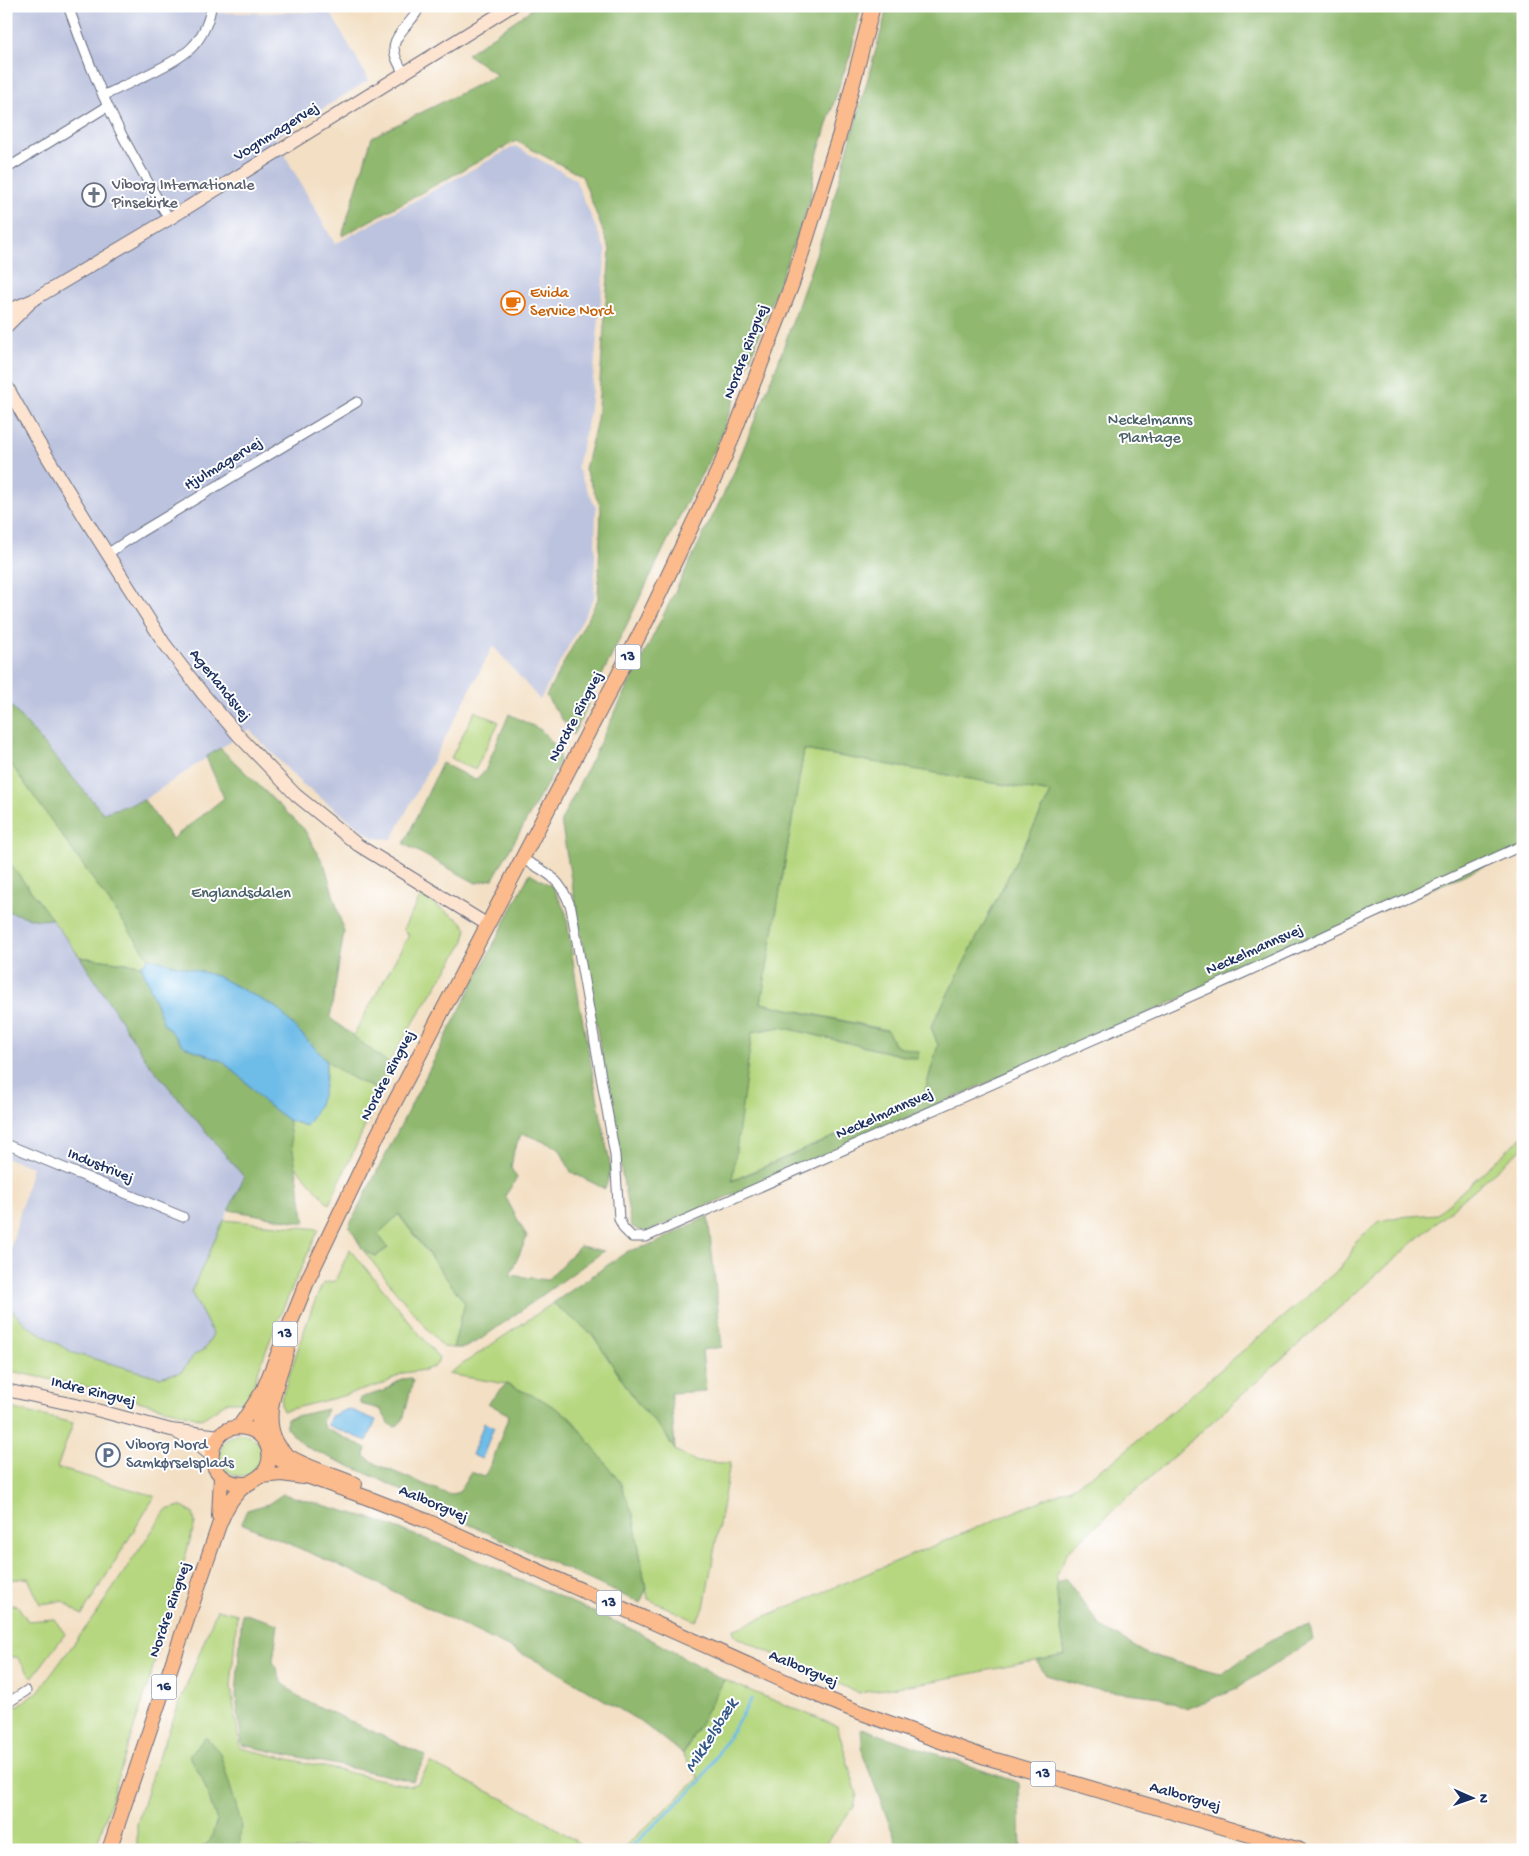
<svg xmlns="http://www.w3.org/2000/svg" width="1529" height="1856" font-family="'Gochi Hand',sans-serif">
<rect width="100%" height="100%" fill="#fff"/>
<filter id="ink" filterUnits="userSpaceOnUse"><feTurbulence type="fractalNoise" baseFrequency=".02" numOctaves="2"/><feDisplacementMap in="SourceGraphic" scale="10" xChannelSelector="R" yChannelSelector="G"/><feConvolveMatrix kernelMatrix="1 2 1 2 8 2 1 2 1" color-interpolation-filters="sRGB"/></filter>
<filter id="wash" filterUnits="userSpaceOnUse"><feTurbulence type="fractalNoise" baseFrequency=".0096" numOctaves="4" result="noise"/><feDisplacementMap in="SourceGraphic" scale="20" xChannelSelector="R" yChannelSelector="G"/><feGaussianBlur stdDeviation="1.12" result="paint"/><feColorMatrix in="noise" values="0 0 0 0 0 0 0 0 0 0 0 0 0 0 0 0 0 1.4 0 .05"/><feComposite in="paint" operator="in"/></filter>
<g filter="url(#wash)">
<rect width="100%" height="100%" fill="#f3dfc3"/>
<path fill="#bcc3de" d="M6,6H218V13L330,12L369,80L275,138L335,244L515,146L575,179L606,251L589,417L577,467L596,508L594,598L540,700L493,646L392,839L373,838L300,782L249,729L144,800L103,813L6,700Z
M6,858L80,957L147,1061L244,1177L191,1292L213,1334L205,1349L195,1354L181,1372L159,1377L73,1353L28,1326L6,1305V1266L32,1167L6,1158Z"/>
<path fill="#b6d77f" stroke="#68836e" d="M475,711L499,722L475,770L451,758Z
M804,750L1051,793L931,1027L938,1045L923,1098L731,1181L752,1032L781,1027L916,1059L919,1052L894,1045L887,1030L761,1003Z
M6,757L149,958L141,965L80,957L6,858Z
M421,896L461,921L467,929L463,944L388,1063L353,1036L409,935L403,929Z
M326,1060L343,1073L381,1092L329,1204L294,1164L288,1120L306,1126L326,1078Z
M1523,1136V1147L1368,1282L1068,1551L1056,1577L1059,1617L1065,1655L928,1682L859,1693L736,1637L733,1630L1071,1488L1112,1462L1338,1270L1349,1257L1356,1241L1380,1221L1398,1217L1437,1214Z
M398,1214L465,1303L453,1348L443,1347L406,1304L363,1250L376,1256L388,1248L378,1234Z
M224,1220L319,1229L279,1317L247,1400L242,1402H227L202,1419L92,1388L6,1370V1305L28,1326L73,1353L159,1377L181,1372L195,1354L205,1349L213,1334L191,1292Z
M350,1249L439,1358L438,1362L434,1367L424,1370L403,1373L383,1384L339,1397L283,1411L281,1406L282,1396L312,1308L323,1283L335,1281Z
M553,1303L592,1334L638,1404L664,1432L675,1450L697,1462L730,1463L704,1608L696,1621L648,1599L633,1514L570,1417L541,1399L506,1384L448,1374Z
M6,1407L73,1423L57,1468L155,1496L82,1615L62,1601L40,1604L28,1578L6,1580Z
M220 1455a21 21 0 1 1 42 0a21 21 0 1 1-42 0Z
M180,1506L193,1513L195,1523L149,1681L95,1850H6V1714L38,1692L93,1618L166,1510Z
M17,1605L28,1621L54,1619L65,1634L32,1678L17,1657H6V1606Z
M217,1609L237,1614L231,1687L240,1748L409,1786L418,1783L430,1763L538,1816L589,1850H137V1824L154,1768Z
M724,1680L837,1726L857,1794L854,1807L821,1850H621L699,1778L683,1754Z"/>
<path fill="#90b86e" stroke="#567466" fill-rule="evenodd" d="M536,6H861L850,56L842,77L816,159L810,201L716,448L686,503L573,735L546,696L598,599L601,508L585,469L597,420L610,250L582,176L516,141L342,236L372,137L497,75L467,54Z
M887,6H1523V849L644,1233L631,1226L561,821L732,477L779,360L826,226L883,25ZM804,750L1051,793L931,1027L938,1045L923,1098L732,1181L752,1032L781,1027L917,1059L919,1052L894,1045L888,1031L761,1003Z
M6,700L103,813L144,800L172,839L224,798L206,757L220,748L304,829L325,866L344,932L330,1018L392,1066L381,1092L343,1073L326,1060L277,1008L217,976L149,958L6,757Z
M509,714L541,730L559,750V763L493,879L476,883L404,844L442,763L475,780L485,771Z
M6,858L52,919L38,920L6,911Z
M530,873L553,887L566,913L579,1001L611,1170L605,1189L571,1172L559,1148L522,1133L514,1150L511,1168L517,1178L505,1196L527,1237L510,1275L547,1280L580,1246L604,1251L481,1339L464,1348H453L465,1303L399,1214L378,1234L388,1248L376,1256L363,1250L349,1226Z
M80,957L141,965L164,1024L184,1046L222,1061L243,1079L264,1102L288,1120L305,1223L229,1210L244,1177L147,1061Z
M708,1216L722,1347L702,1350L706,1391L671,1393L675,1450L664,1432L638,1404L592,1334L553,1303L628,1251L654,1244Z
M411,1378L413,1381L403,1420L396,1427L390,1425L380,1409L360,1404V1398L383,1391L402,1379Z
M506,1384L541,1399L570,1417L620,1482L633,1514L646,1590L640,1603L462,1521L379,1479L306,1447L286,1428L287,1418L327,1409L322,1422L324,1428L366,1448L365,1457L380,1466L450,1495L459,1492L471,1472L484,1477L492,1462L509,1415L488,1403Z
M283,1494L366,1517L447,1547L634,1630L724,1680L683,1754L641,1722L549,1667L354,1572L241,1523L247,1510L268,1504Z
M1066,1579L1101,1627L1147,1654L1215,1673L1222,1674C1245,1658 1282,1627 1310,1626L1313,1640L1237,1688L1187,1709L1160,1697L1094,1689L1046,1675L1036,1661L1065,1655L1059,1617L1056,1584Z
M242,1613L278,1624L273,1661L281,1681L298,1697L426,1756L413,1781L242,1745L236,1696Z
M861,1728L1019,1783L1021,1850L899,1849L863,1755Z
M206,1737L220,1753L241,1822L240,1842L234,1850H198L210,1841L217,1821L202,1778L189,1755Z"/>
<path fill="#6ebce8" stroke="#4476a3" d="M149,958L217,976L277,1008L326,1060C325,1090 324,1100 306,1126L288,1120L264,1102L243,1079L222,1061L184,1046L164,1024L141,965Z
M348,1409L376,1420L367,1441L327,1425L331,1416Z
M484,1423L494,1427L482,1459L472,1455Z"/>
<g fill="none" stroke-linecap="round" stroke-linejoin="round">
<path stroke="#6ebce8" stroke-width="3" d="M628,1850L700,1782L752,1699"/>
</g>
</g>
<g filter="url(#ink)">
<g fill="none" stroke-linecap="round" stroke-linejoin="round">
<g stroke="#676d81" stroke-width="11">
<path id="street" d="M68,6C84,50 100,93 122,135C137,163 153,191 169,219
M404,73C388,47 392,42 411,20C415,15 418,12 419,6
M103,96C126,84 179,63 194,45C203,35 210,19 211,6
M6,169L108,106
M107,554L139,533L357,402
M522,859C548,872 561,879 571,908L615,1155L619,1219L624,1229L632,1237H646L1237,976L1523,845
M6,1144L183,1217
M6,1704L26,1691"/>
</g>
<g stroke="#676d81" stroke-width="14">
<path id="secondary" d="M6,311L33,300L169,219L512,6
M6,327L29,304
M6,385L37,440L88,523L164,643L203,694L239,736L296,795L358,845L488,925
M6,1390L89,1408L171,1430L220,1436
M178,1433L197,1444L212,1456"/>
</g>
<g stroke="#676d81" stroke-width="16">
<path id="primary" d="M287,1350C278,1382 255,1428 287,1455C300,1465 338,1477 355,1484
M239,1427L263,1391L309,1277L377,1136L647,620L725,456L792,284L840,133L873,6
M259,1433V1414L262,1397
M269,1453L309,1477L368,1498L427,1521L791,1684L856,1711L982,1756L1300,1850
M261,1476L282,1474L303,1477
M219,1516L221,1477
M109,1850L219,1525C224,1513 229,1501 238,1492C248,1480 266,1479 269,1461C274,1430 231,1414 216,1441C203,1463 222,1485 245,1484"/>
</g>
<use href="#street" stroke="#fff" stroke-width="9"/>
<use href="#secondary" stroke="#fde4d1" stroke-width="12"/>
<use href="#primary" stroke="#fbbb8d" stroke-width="14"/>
</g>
</g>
<defs>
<g id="church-ring" transform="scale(1.25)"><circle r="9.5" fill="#fff" stroke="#6b7280" stroke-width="1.5"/><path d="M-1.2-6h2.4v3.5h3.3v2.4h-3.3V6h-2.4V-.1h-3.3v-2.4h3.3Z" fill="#6b7280"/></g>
<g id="cafe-ring" transform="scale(1.25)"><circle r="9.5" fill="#fff" stroke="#e8710a" stroke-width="1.5"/><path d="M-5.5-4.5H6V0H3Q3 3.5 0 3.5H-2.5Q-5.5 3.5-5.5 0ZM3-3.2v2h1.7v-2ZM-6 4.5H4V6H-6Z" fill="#e8710a"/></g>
<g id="parking-ring" transform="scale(1.25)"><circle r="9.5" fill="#fff" stroke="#5c6f8a" stroke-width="1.5"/><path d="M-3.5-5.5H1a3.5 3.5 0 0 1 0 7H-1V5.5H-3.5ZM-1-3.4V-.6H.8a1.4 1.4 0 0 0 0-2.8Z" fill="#5c6f8a"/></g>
</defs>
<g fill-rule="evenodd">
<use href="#church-ring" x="94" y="195"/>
<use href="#cafe-ring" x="513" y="303"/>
<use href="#parking-ring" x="108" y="1455"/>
</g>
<g text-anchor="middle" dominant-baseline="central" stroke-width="4" stroke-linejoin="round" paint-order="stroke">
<g fill="#fff" stroke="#5f6d8e" stroke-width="1">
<rect x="615.5" y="644.5" width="25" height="25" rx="4"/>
<rect x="272.5" y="1321.5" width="25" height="25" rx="4"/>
<rect x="596.5" y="1590.5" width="25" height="25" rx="4"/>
<rect x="151.5" y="1674.5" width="25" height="25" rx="4"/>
<rect x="1030.5" y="1761.5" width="25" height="25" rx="4"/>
</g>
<g font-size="15" font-weight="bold" fill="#1b2f5e">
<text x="628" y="657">13</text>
<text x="285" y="1334">13</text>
<text x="609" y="1603">13</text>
<text x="164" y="1687">16</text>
<text x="1043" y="1774">13</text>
</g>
<g font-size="16" fill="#1b2f5e" stroke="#fff">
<text transform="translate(277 133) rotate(-32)">Vognmagervej</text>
<text transform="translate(747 352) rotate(-69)">Nordre Ringvej</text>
<text transform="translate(224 465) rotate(-31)">Hjulmagervej</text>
<text transform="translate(219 686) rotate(51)">Agerlandsvej</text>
<text transform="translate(577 717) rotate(-62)">Nordre Ringvej</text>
<text transform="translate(1255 951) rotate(-24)">Neckelmannsvej</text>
<text transform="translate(389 1076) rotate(-62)">Nordre Ringvej</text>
<text transform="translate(885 1115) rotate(-24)">Neckelmannsvej</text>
<text transform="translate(100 1167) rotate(22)">Industrivej</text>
<text transform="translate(93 1393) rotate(14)">Indre Ringvej</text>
<text transform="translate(433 1505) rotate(23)">Aalborgvej</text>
<text transform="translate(171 1610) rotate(-71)">Nordre Ringvej</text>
<text transform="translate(803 1670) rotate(23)">Aalborgvej</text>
<text transform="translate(1185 1798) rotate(16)">Aalborgvej</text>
</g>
<g font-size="16" fill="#5b616d" stroke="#fff" text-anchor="start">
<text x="112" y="186">Viborg Internationale<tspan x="112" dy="18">Pinsekirke</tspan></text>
</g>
<g font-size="16" fill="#c56008" stroke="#fff" text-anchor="start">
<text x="530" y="294">Evida<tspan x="530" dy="18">Service Nord</tspan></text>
</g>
<g font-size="16" fill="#4a6168" stroke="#fff">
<text x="1150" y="421">Neckelmanns<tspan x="1150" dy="18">Plantage</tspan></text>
<text x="241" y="894">Englandsdalen</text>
</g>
<g font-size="16" fill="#4e5e75" stroke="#fff" text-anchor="start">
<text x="126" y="1446">Viborg Nord<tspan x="126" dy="18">Samkørselsplads</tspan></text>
</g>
<g font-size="18" font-style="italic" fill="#345987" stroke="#fff">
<text transform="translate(712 1736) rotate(-57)">Mikkelsbæk</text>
</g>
</g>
<rect width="1529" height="1856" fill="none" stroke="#fff" stroke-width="25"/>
<g transform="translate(1472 1798) rotate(92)" stroke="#ffffff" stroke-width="4" paint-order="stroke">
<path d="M0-4L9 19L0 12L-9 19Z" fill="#1b2f5e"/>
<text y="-8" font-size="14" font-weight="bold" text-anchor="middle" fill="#1b2f5e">N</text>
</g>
</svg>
